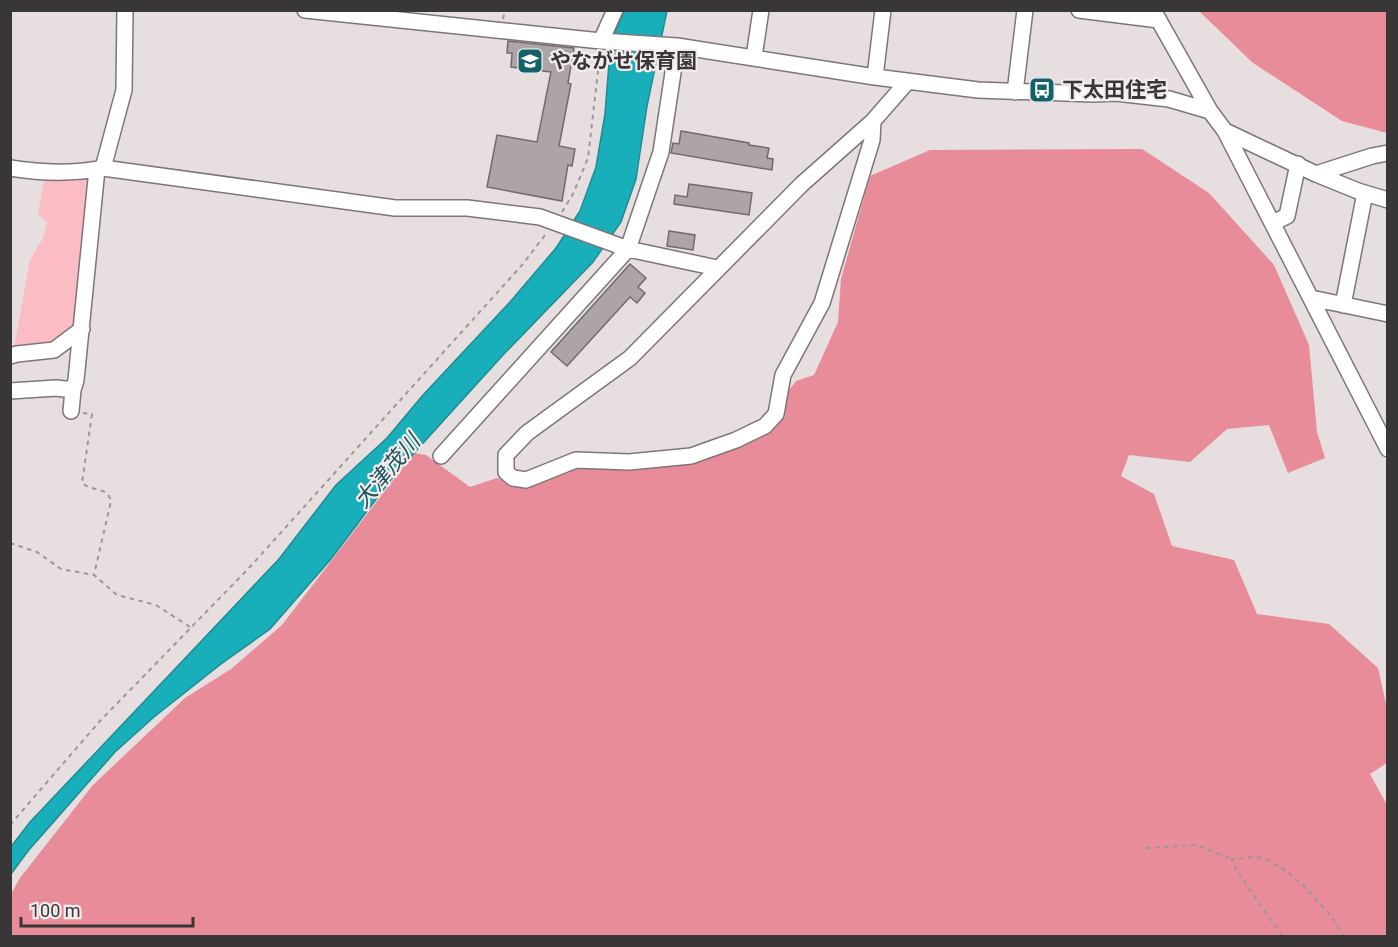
<svg xmlns="http://www.w3.org/2000/svg" width="1398" height="947" font-family="Roboto,'Noto Sans JP',sans-serif">
<rect width="100%" height="100%" fill="#e6dedf"/>
<path fill="#fcbcc3" d="M45,174L93,176L77,331L57,346L13,353L30,260L43,238L47,222L38,214Z"/>
<path fill="#e98c99" d="M1199,11H1387V133L1342,121L1253,63Z
M1142,149L1209,193L1274,265L1309,345L1317,432L1325,458L1288,473L1269,425L1227,429L1190,462L1129,455L1121,476L1154,494L1172,546L1234,560L1257,614L1329,624L1378,668L1387,708V763L1370,774L1387,805V936H11L10,896L20,878L93,785L185,698L231,669L282,625L414,453L426,455L470,487L497,478L521,486L573,466L673,464L725,453L761,438L774,420L773,411L796,381L814,375L838,322L841,279L870,176L930,150Z"/>
<path fill="#18aeba" stroke="#228a93" stroke-width="1.5" d="M624,11H667L647,106L636,179L621,222L593,262L503,355L396,473L331,559L270,629L221,664L154,717L115,752L28,851L11,874L10,848L30,822L279,559L336,485L387,438L423,395L510,302L556,248L580,211L596,167L605,114L609,63L615,32Z"/>
<path fill="#aca4a5" stroke="#726b6c" stroke-width="1.5" d="M508,41L574,48L568,83L571,84L559,146L575,149L572,166L568,165L562,201L487,187L497,135L537,142L551,72L511,67L512,53H507Z
M681,131L749,143V145L769,148L767,158L773,159L772,170L671,153L673,143L679,144Z
M689,184L752,193L749,215L674,204L675,195L687,197Z
M669,231L695,235L693,250L667,246Z
M630,264L646,278L638,287L645,293L637,303L630,297L567,366L551,352Z"/>
<g fill="none" stroke-linecap="round" stroke-linejoin="round">
<g stroke="#7d7677" stroke-width="18">
<path id="minor" d="M305,10L601,41L677,46L875,77L978,90L1093,94L1116,93L1169,99L1210,111
M1079,10L1159,20
M1153,10L1210,111L1225,131L1388,449
M601,41L615,10
M754,57L761,10
M875,77L883,10
M1015,92L1025,10
M873,121L872,140L822,303L783,375L776,414L765,426L736,440L691,456L629,462L576,460L526,480L513,478L506,472V455L527,433L630,358L802,184L873,121L908,81
M1225,131L1316,174L1372,156L1388,153
M10,168C41,173 73,174 103,168L395,208H467L540,217L628,249L717,268
M103,168L124,90L125,10
M1316,174L1358,191L1388,200
M1273,223L1287,216L1298,164
M1311,298L1388,314
M1343,305L1365,193
M10,356L17,354L54,350L82,329
M10,391L56,388L73,390L76,380L97,169
M71,411L73,390
M441,456L628,249L661,152L677,46"/>
</g>
<path stroke="#9d9798" stroke-width="2" stroke-dasharray="4.5 4.5" stroke-linecap="butt" d="M503,19L505,10
M562,212L573,194L588,158L600,54
M83,413L92,414L82,483C92,492 107,486 111,501L94,575
M10,543L37,552L61,569L94,575L117,595L156,605L190,627
M10,825L99,722L249,568L522,265L546,234
M1146,848L1196,845L1232,859
M1282,936L1237,871L1232,859C1241,859 1256,855 1265,859C1295,872 1328,909 1344,936"/>
<use href="#minor" stroke="#fff" stroke-width="15"/>
</g>
<defs>
<g id="school-square" transform="scale(1.35)"><rect x="-9" y="-9" width="18" height="18" rx="4" fill="#136269" stroke="#f3ebec"/><path d="M0-5L7-2L0 1L-7-2ZM-4 1L0 2.5L4 1V4Q0 6-4 4Z" fill="#fff"/></g>
<g id="bus-square" transform="scale(1.35)"><rect x="-9" y="-9" width="18" height="18" rx="4" fill="#136269" stroke="#f3ebec"/><path d="M-5-6H5V4H4V6H2V4H-2V6H-4V4H-5ZM-3.5-4V0h7V-4ZM-3.5 1.2v1.5H-2V1.2ZM2 1.2v1.5H3.5V1.2Z" fill="#fff"/></g>
</defs>
<g fill-rule="evenodd">
<use href="#school-square" x="530" y="61"/>
<use href="#bus-square" x="1042" y="90"/>
</g>
<g text-anchor="middle" dominant-baseline="central" stroke-width="4.5" stroke-linejoin="round" paint-order="stroke">
<g font-size="21" font-weight="bold" fill="#393637" stroke="#f3ebec" text-anchor="start">
<text x="550" y="61">やながせ保育園</text>
<text x="1062" y="90">下太田住宅</text>
</g>
<g font-size="22" font-style="italic" fill="#1b5358" stroke="#f3ebec">
<text transform="translate(387 471) rotate(-50)">大津茂川</text>
</g>
</g>
<rect width="1398" height="947" fill="none" stroke="#393637" stroke-width="24"/>
<path d="M21 917v9h172v-9" fill="none" stroke="#393637" stroke-width="3"/>
<text x="30" y="917" font-size="18" fill="#393637" stroke="#f3ebec" stroke-width="4.5" paint-order="stroke">100 m</text>
</svg>
